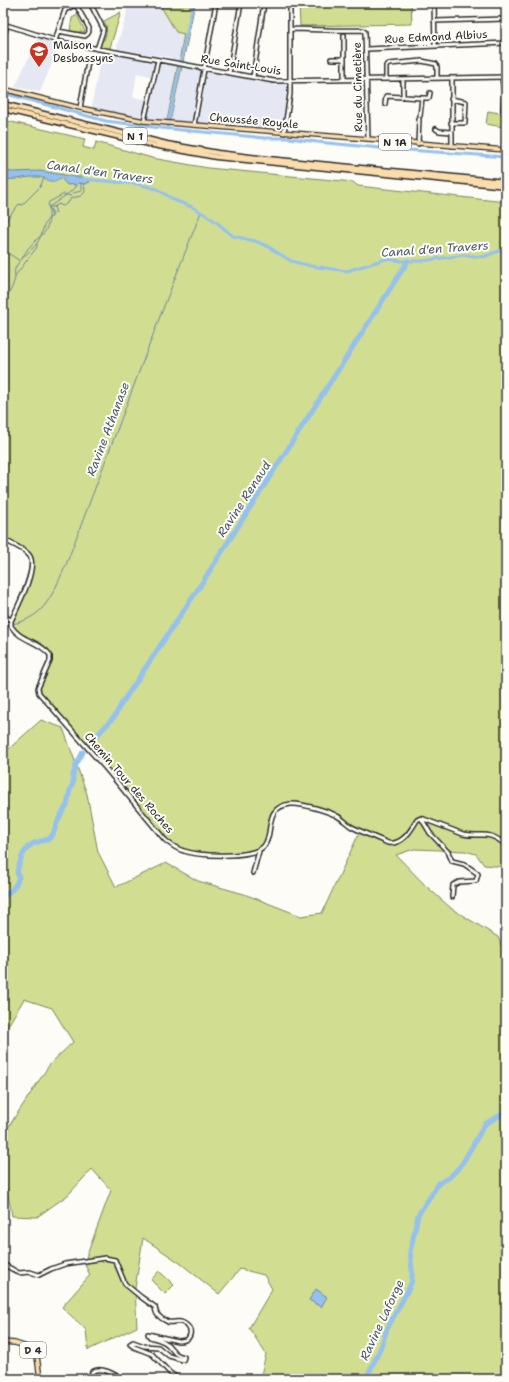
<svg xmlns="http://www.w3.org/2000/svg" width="509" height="1382" font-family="'Shantell Sans',sans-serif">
<rect width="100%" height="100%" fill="#fdfcf7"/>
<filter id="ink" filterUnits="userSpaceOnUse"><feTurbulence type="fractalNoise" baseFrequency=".025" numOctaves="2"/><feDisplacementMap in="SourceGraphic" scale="8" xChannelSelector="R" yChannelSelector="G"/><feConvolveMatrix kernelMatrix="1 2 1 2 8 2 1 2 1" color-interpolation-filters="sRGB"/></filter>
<g filter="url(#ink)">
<path fill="#e5e7f2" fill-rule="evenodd" d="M126,3H159L177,33L184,34L178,61L171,59L170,57L117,50V46L127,13Z
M39,35L61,42L40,92L15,87Z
M102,50L274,81H290V94L284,133L144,121L91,110ZM137,73L154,77L149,100L133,97Z"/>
<path fill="#d1dd90" stroke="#7e845e" d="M159,3H195L183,62L179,61L184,34L176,32Z
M299,3H411L412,24L300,26Z
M121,12L109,51L97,49L101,39L104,40C107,32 108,28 104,21Z
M79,14L80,16L78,17L85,31L84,32L80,31L79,33L70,31L72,18Z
M178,65L180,67L182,66L170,122L167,121Z
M488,111L505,114L503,127L486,124Z
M3,120L85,139L83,147L94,150L96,142L152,158L208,168L353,182L358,186L506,202V867L484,865L476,854L465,851L414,849L396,855L426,886L452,909L498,937L506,958V1379H260L266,1354L249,1328L272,1289L264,1275L240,1269L219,1294L180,1263L143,1238L135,1288L137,1327L88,1350L86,1330L62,1307L90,1275L84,1263L111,1190L92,1169L68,1195L37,1217L12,1216L3,1168V1135L50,1064L73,1042L52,1008L24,999L3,1034V754L41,720L63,728L87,794L98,852L116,887L166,863L198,881L244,894L301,916L322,913L360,831L337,816L302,804L284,805L277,810L271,818L267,842L264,846L251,854L213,855L183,851L165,840L38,690L50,657L45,649L20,636L11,626V621L30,576L32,566L29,554L3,538Z
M159,1271L174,1285L165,1294L151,1280Z"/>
<path fill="#95c1ef" stroke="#6b85a1" d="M3,171L13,172L40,171L75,177H81L90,182L84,184L78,183L77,186L75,187V184L67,185L61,178C59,179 58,180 56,181C50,183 44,177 38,177C26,176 15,181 3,179Z
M316,1289L327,1297L321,1307L309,1300Z"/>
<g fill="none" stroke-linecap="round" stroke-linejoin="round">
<path stroke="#6b85a1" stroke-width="1" d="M50,207H54L58,204L63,206L69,202L71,198L81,196L85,192L84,184
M53,212L54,214L56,213L54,207
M52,216V212L48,206L49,202L64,194L70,196L73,193L81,191V183
M3,224L19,204L22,205L40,187L44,178
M3,250L20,261
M22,259C25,251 31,245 37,239C40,236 39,238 42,235C46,232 49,223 49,218L52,217L50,209
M15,276L37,247V244
M3,303C8,296 13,287 15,278C15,275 14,272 15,269C19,258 31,252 37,243C43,235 42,225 49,218V207L69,193L75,187
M12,624C46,618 53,592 66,565L159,319L201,212
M3,629L9,626"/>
<path stroke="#95c1ef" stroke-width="3" d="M3,93L106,121L161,128L265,138H290L317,142L380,148L506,157
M167,129L193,3
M82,179L137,184L157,189L174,200L192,207L204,214L215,221L233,236L255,241L267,246L291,261L311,266L347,271L386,259L402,261H421L464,255L483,257L499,251H506"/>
<path stroke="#95c1ef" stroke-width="5" d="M90,743L115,716L120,706L198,589L408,261
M3,897C11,891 16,887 19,877L17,872L19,865L23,854L28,847L34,843L49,839L53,834L59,818L67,805L70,790L73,783V775L76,765L83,752
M366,1379L381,1347L387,1329L408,1290L412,1281V1269L410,1252L418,1215L439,1183L450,1177L462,1164L485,1124L506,1112"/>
<g stroke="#2b2b2b" stroke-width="6">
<path id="minor" d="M90,3L103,28V31L97,49
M434,3L435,46
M434,21L506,19
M3,24L61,42L274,81L506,77
M290,29C314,29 337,31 362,30L365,32L368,139
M58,31L85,36C89,34 89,32 89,28L75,3
M344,35V80
M3,37L7,25
M55,41L65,10L79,3
M367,49L506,43
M331,59H344
M229,73L241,3
M253,77L264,3
M502,77L504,94L503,110L506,114
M386,79V66L389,64L422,61L436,64L437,67V78
M403,79V96
M405,97L422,98L420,116
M422,98H429L430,93
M385,104L386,96L402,97
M80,108L88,62
M144,121L158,60
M451,123H465L466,102L451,99
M194,125L216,3
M436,129L439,131L451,132
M284,133L290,94V3
M418,144L419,119
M452,146V78
M3,538C11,545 22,547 29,555C39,567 17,608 11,621V626C20,641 40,641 50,655V661L38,688L39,693L107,770L165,840C171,845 176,849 184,851C199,856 253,859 264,846C275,833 262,807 291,804C301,803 328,811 337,816C343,819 347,824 352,827C364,833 376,838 388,843C403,845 411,830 417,820L421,818L463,834C484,838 486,829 506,845
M3,614L11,621
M421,818L430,833L448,852L452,861L464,864L477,873L478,874L476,881L459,882L453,885L452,897
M253,873L259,851
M3,1264L19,1273L30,1272L39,1275L51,1269L65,1264L105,1258L115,1260L125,1284L141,1297L155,1307C156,1311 155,1314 160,1317C162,1319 166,1321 168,1322C172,1323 177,1321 181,1322C187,1324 193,1330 189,1337C187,1340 182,1341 178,1341L148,1334L150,1337C156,1339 164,1340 168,1345C175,1352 173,1354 184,1357L183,1360L169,1356L158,1347L144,1346L133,1342L130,1344L134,1347L152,1354L170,1373L179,1379
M89,1379L92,1372C101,1366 114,1374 122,1379
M148,1379L154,1378L156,1379"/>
</g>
<g stroke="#2b2b2b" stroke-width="6">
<path id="major" d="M3,89L80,108L144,121L506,150
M3,1342L15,1343L30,1348L34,1350L37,1356L40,1379"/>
</g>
<g stroke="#2b2b2b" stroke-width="7">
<path id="highway" d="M3,104L167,144L218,153L268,159L506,182
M3,109L153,145L216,157L506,186"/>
</g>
<use href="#minor" stroke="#fdfcf7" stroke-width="3"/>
<use href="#major" stroke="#fbddab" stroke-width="3.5"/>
<use href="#highway" stroke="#fbddab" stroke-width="4"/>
</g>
</g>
<defs>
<g id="school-pin" transform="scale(1)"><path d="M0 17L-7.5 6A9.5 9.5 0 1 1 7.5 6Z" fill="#c8321e" stroke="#fdfcf7"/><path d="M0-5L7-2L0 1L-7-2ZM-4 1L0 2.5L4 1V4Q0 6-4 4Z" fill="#fff"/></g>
</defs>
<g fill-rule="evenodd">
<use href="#school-pin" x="39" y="51"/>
</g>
<g text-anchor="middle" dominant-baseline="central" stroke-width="4" stroke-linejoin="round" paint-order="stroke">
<g fill="#fdfcf7" stroke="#6a6a68" stroke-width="1">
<rect x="123" y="128" width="24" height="16" rx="3"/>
<rect x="379" y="134" width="32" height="16" rx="3"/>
<rect x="20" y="1342" width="26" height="16" rx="3"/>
</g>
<g font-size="10" font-weight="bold" fill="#2b2b2b">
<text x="135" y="136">N 1</text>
<text x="395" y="142">N 1A</text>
<text x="33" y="1350">D 4</text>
</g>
<g font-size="11" fill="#2b2b2b" stroke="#fdfcf7">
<text transform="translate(436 37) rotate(-3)">Rue Edmond Albius</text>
<text transform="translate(241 65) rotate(9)">Rue Saint-Louis</text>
<text transform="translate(358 87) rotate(-91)">Rue du Cimetière</text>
<text transform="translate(254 121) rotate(5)">Chaussée Royale</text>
<text transform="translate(129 783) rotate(49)">Chemin Tour des Roches</text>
</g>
<g font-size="11" fill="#2b2b2b" stroke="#fdfcf7" text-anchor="start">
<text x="53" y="45">Maison<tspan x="53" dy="13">Desbassyns</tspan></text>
</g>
<g font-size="12" font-style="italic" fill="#4b5866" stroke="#fdfcf7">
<text transform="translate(100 172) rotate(8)">Canal d'en Travers</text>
<text transform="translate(435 249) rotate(-4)">Canal d'en Travers</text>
<text transform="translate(108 429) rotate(-69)">Ravine Athanase</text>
<text transform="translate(244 499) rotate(-57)">Ravine Renaud</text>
<text transform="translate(382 1320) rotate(-65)">Ravine Laforge</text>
</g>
</g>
<rect width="509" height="1382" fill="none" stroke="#fdfcf7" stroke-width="16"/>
<rect x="8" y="8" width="493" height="1366" fill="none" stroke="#2b2b2b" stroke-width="1.5" filter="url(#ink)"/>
</svg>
